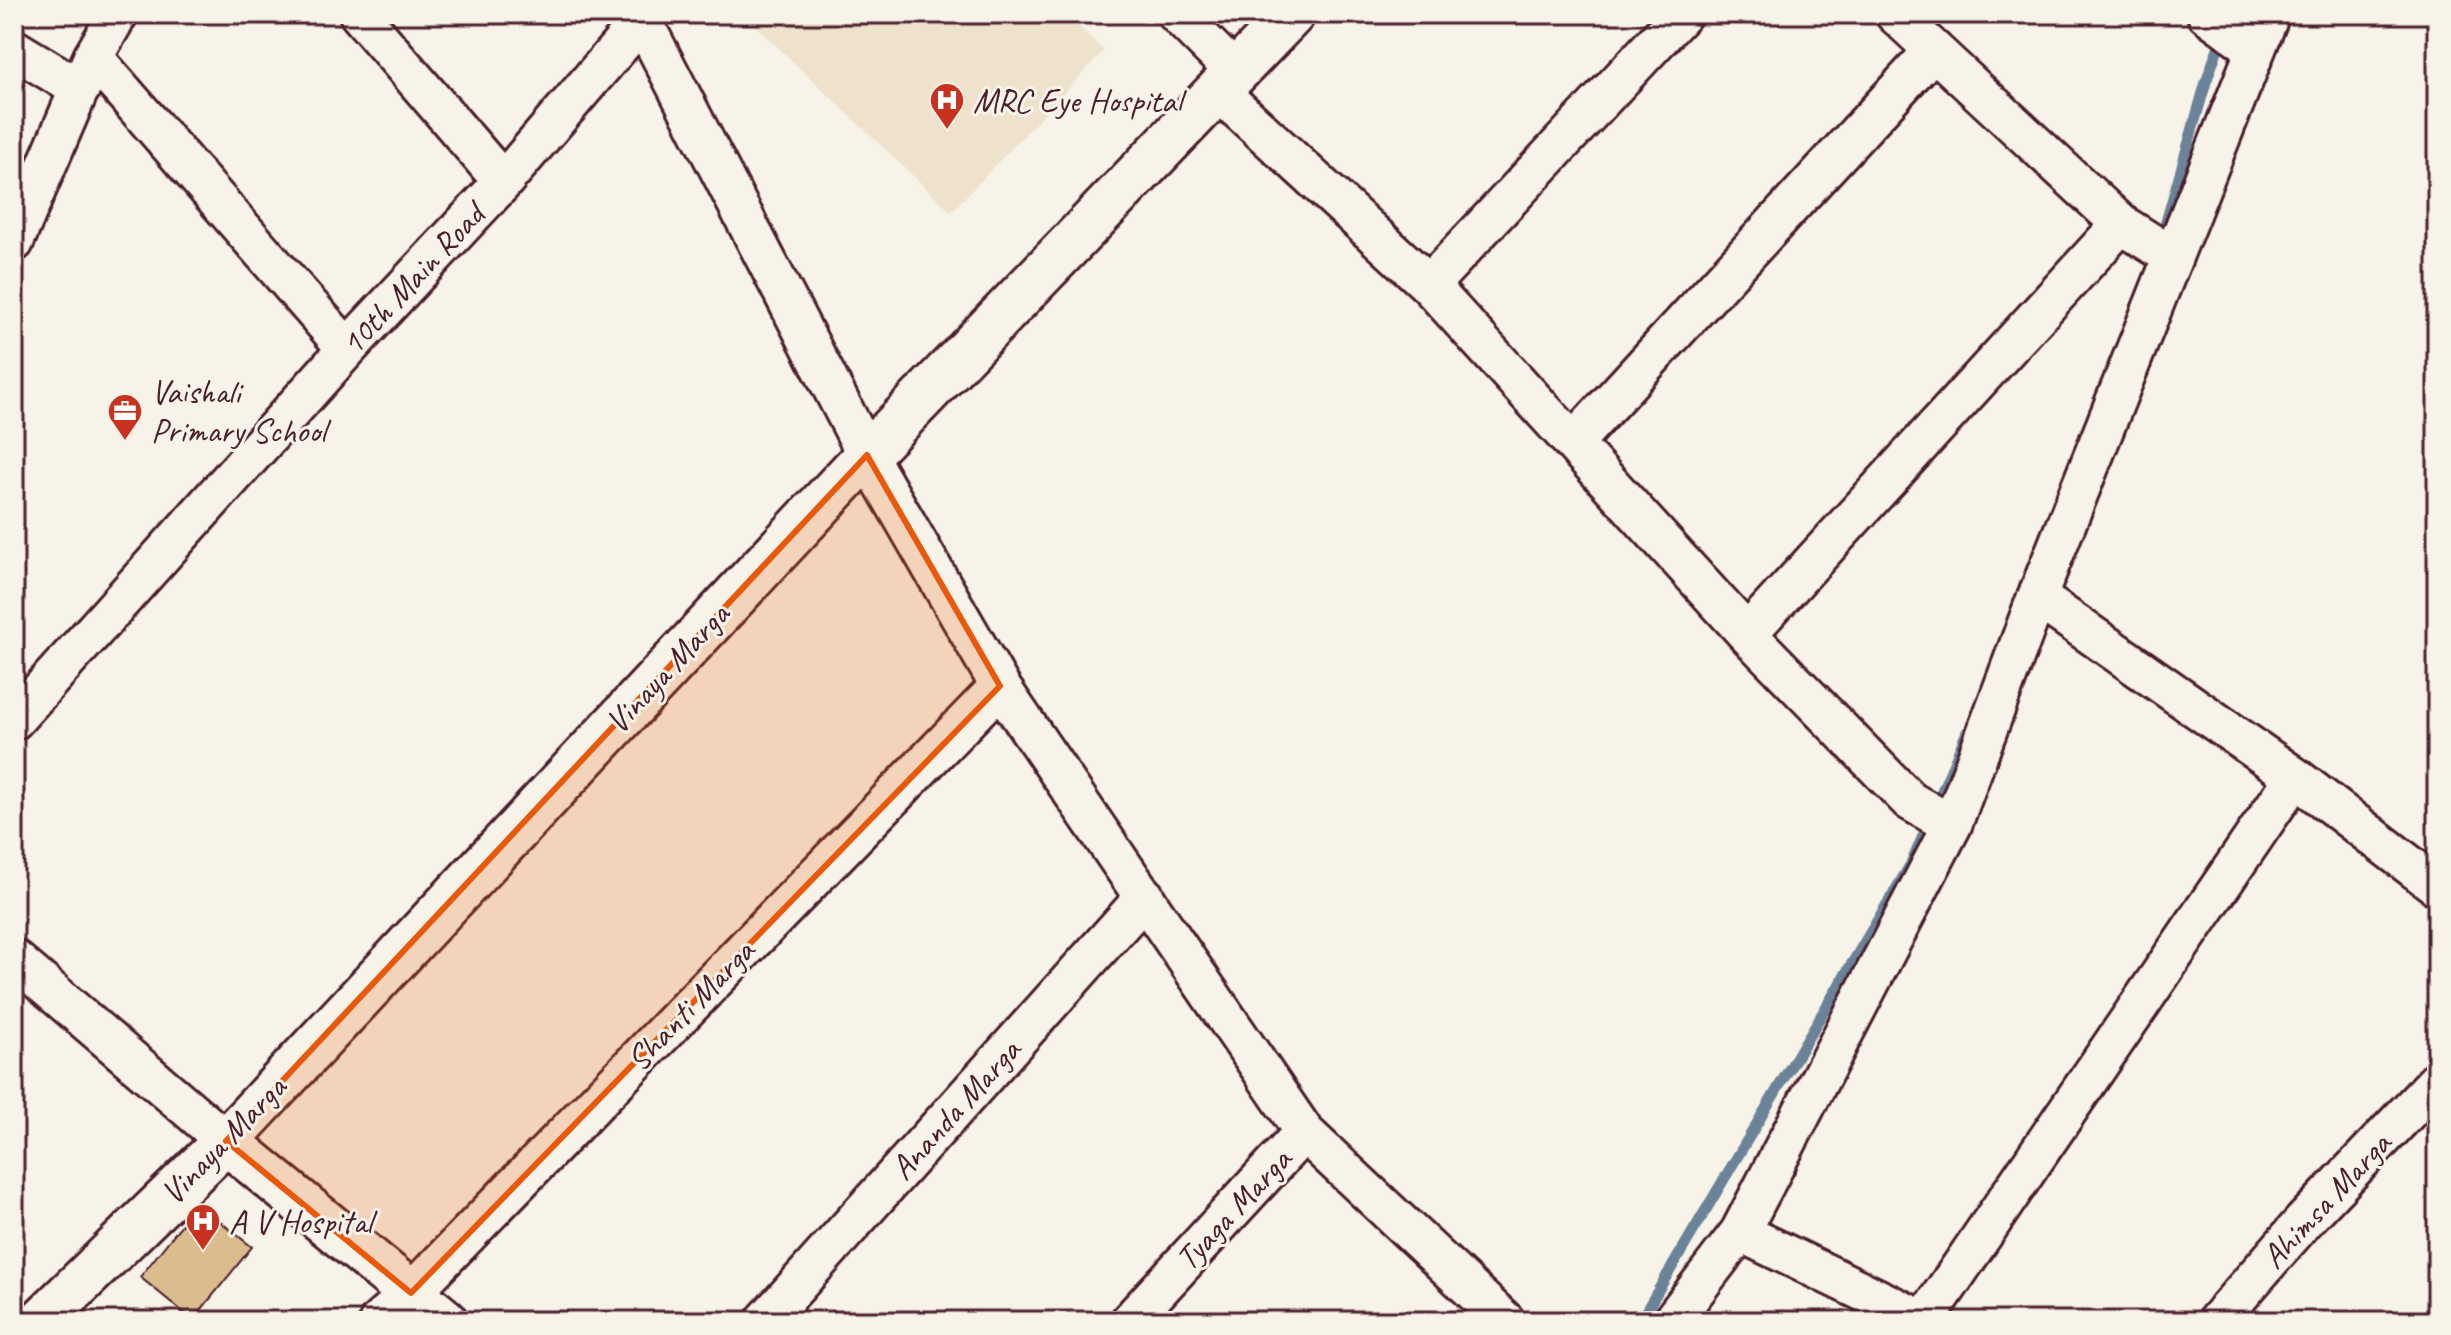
<svg xmlns="http://www.w3.org/2000/svg" width="2451" height="1335" font-family="Caveat,sans-serif">
<rect width="100%" height="100%" fill="#f7f3e8"/>
<filter id="ink" filterUnits="userSpaceOnUse"><feTurbulence type="fractalNoise" baseFrequency=".0125" numOctaves="2"/><feDisplacementMap in="SourceGraphic" scale="16" xChannelSelector="R" yChannelSelector="G"/><feConvolveMatrix kernelMatrix="1 2 1 2 8 2 1 2 1" color-interpolation-filters="sRGB"/></filter>
<g filter="url(#ink)">
<path fill="#efe2cd" d="M743,14H1066L1104,51L951,212Z"/>
<g fill="none" stroke-linecap="round" stroke-linejoin="round">
<path stroke="#6a8398" stroke-width="11" d="M2162,236L2206,82L2223,34
M1640,1321L1912,862L1967,732"/>
</g>
<path fill="#dbbc8f" stroke="#4a1f2b" stroke-width="2" d="M198,1204L252,1247L193,1320L140,1277Z"/>
<g fill="none" stroke-linecap="round" stroke-linejoin="round">
<g stroke="#4a1f2b" stroke-width="44">
<path id="street" d="M359,14L503,182
M639,14L867,455L1000,686L1304,1132L1505,1321
M1177,14L1236,73
M1895,14L2121,224L2173,257
M2207,14L2244,41L2256,46
M14,49L80,89
M93,57L347,349
M1218,91L1429,285L1747,634L1910,801L1952,825
M14,242L93,57L118,14
M1429,285L1682,14
M1573,443L1934,50
M2037,597L2295,777L2437,886
M1747,634L2121,224
M14,720L347,349L503,182L647,14
M14,959L226,1141
M1740,1232L1924,1321L2295,777
M379,1321L411,1293L1000,686
M765,1321L1145,897
M1130,1321L1304,1132
M1672,1321L1740,1232L1952,825L2037,597L2270,14
M2217,1321L2304,1221L2437,1081"/>
</g>
<g stroke="#4a1f2b" stroke-width="50">
<path id="secondary" d="M226,1141L445,1321
M41,1321L226,1141L867,455L1292,14"/>
</g>
<use href="#street" stroke="#f7f3e8" stroke-width="38"/>
<use href="#secondary" stroke="#f7f3e8" stroke-width="44"/>
</g>
</g>
<path fill="#e8590c" fill-opacity="0.2" stroke="#e8590c" stroke-width="6" stroke-linejoin="round" d="M867,455L1000,686L411,1293L226,1141Z"/>
<defs>
<g id="hospital-pin" transform="scale(1.8)"><path d="M0 17L-7.5 6A9.5 9.5 0 1 1 7.5 6Z" fill="#c8321e" stroke="#f7f3e8"/><path d="M-5-5h3v3.5h4V-5h3V5h-3V1.5h-4V5h-3Z" fill="#fff"/></g>
<g id="office-pin" transform="scale(1.8)"><path d="M0 17L-7.5 6A9.5 9.5 0 1 1 7.5 6Z" fill="#c8321e" stroke="#f7f3e8"/><path d="M-6-3h4V-5.5h4V-3h4V5H-6ZM-1-4.5V-3h2v-1.5ZM-6 0V1H6V0Z" fill="#fff"/></g>
</defs>
<g fill-rule="evenodd">
<use href="#hospital-pin" x="947" y="100"/>
<use href="#office-pin" x="125" y="411"/>
<use href="#hospital-pin" x="203" y="1221"/>
</g>
<g text-anchor="middle" dominant-baseline="central" stroke-width="6" stroke-linejoin="round" paint-order="stroke">
<g font-size="34" fill="#4a1f2b" stroke="#f7f3e8" text-anchor="start">
<text x="973" y="100">MRC Eye Hospital</text>
<text x="151" y="391">Vaishali<tspan x="151" dy="39">Primary School</tspan></text>
<text x="229" y="1221">A V Hospital</text>
</g>
<g font-size="34" fill="#4a1f2b" stroke="#f7f3e8">
<text transform="translate(412 279) rotate(-47)">10th Main Road</text>
<text transform="translate(667 668) rotate(-47)">Vinaya Marga</text>
<text transform="translate(690 1005) rotate(-46)">Shanti Marga</text>
<text transform="translate(955 1109) rotate(-48)">Ananda Marga</text>
<text transform="translate(223 1140) rotate(-46)">Vinaya Marga</text>
<text transform="translate(2326 1200) rotate(-47)">Ahimsa Marga</text>
<text transform="translate(1233 1209) rotate(-47)">Tyaga Marga</text>
</g>
</g>
<rect width="2451" height="1335" fill="none" stroke="#f7f3e8" stroke-width="48"/>
<rect x="24" y="24" width="2403" height="1287" fill="none" stroke="#4a1f2b" stroke-width="3" filter="url(#ink)"/>
</svg>
